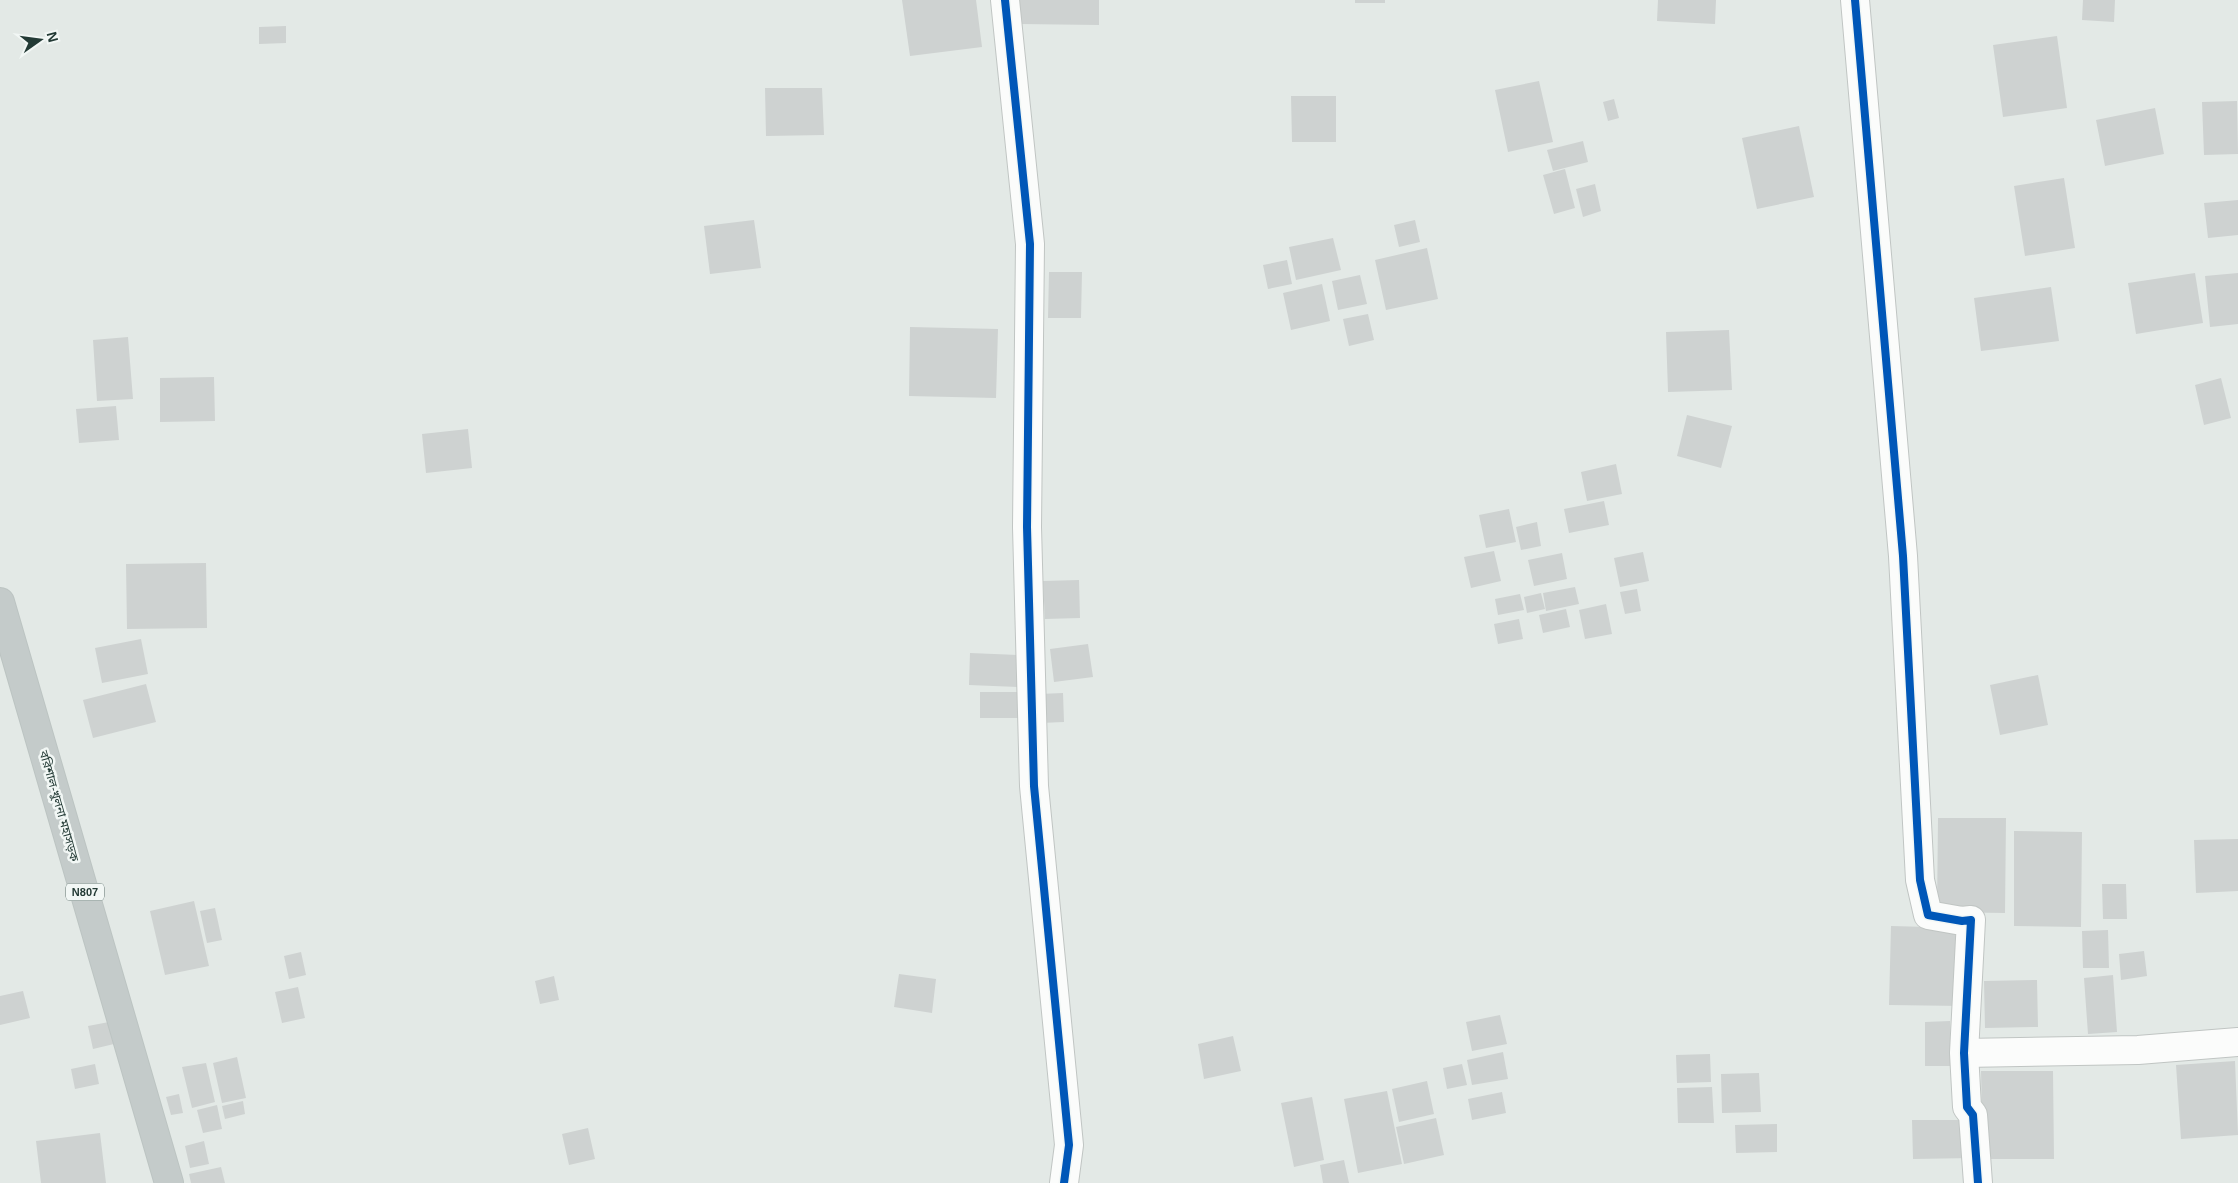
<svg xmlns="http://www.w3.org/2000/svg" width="2238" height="1183" font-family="Arial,'Noto Sans Bengali',sans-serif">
<rect width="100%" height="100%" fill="#e3e9e6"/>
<path fill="#ced2d1" d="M902,0H976L982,47L910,56Z
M1020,0H1099V25L1020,24Z
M1355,0H1385V3H1355Z
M1658,0H1716L1715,24L1657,21Z
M2083,0H2115L2114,22L2082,20Z
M286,26V43L259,44V27Z
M2057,36L2067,108L2003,117L1993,45Z
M1539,81L1553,142L1508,152L1495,90Z
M765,88H822L824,135L766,136Z
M1291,96H1336V142H1292Z
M1614,99L1619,118L1608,121L1603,102Z
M2237,101L2238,154L2204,155L2202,102Z
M2155,108L2164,154L2105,166L2096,120Z
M1799,126L1814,197L1757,209L1742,138Z
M1583,141L1588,162L1553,171L1547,150Z
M1565,169L1575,208L1554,214L1543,175Z
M2064,178L2075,248L2025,256L2014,186Z
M1595,184L1601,211L1583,217L1576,189Z
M2238,200V235L2208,238L2204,203Z
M754,220L761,268L710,274L704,226Z
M1415,220L1420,242L1399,247L1394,225Z
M1333,238L1341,270L1296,280L1289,247Z
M1427,248L1438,299L1386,310L1375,260Z
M1287,260L1292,284L1268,289L1263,265Z
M1049,272H1082L1081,318H1048Z
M2195,273L2203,323L2136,334L2128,283Z
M2238,273V324L2210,327L2205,276Z
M1360,275L1367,304L1338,310L1332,281Z
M1322,284L1330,321L1291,330L1283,293Z
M2051,287L2059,341L1981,351L1974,298Z
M1368,314L1374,340L1349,346L1343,319Z
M910,327L998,329L996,398L909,396Z
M1729,330L1732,390L1668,392L1666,332Z
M128,337L133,399L97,401L93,340Z
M214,377L215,421L160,422V378Z
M2221,378L2231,418L2204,425L2195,385Z
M116,406L119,440L79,443L76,409Z
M1687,415L1732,426L1721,468L1677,456Z
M468,429L472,468L426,473L422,434Z
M1616,464L1622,494L1587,501L1581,472Z
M1604,501L1609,525L1569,533L1564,509Z
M1509,509L1516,542L1486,548L1479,515Z
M1537,522L1541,546L1521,550L1516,527Z
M1494,551L1501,581L1471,588L1464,557Z
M1643,552L1649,581L1620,587L1614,558Z
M1562,553L1567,579L1534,586L1528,560Z
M206,563L207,628L127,629L126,564Z
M1079,580L1080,618L1045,619L1043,581Z
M1575,587L1579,604L1546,611L1543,593Z
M1637,589L1641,611L1625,614L1620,592Z
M1541,593L1545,609L1527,613L1524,597Z
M1520,594L1524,610L1498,615L1495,599Z
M1606,604L1612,634L1585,639L1579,610Z
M1566,609L1570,627L1543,633L1539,615Z
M1519,619L1523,639L1498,644L1494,624Z
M141,639L148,674L102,683L95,648Z
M1088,644L1093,677L1054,682L1050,649Z
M970,653L1020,655L1018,687L969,685Z
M2038,675L2048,725L2000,735L1990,685Z
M146,684L156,722L93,738L83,700Z
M980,692H1018V718H980Z
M1063,693L1064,722L1040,723V694Z
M1938,818H2006L2005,913L1937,912Z
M2014,831L2082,832L2081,927L2014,926Z
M2238,839V891L2196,893L2194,840Z
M2102,884H2126L2127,919H2103Z
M194,901L209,966L165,975L150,911Z
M215,908L222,940L207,943L200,911Z
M1891,926L1964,928L1963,1006L1889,1005Z
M2108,930L2109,968H2083L2082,931Z
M2144,951L2147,976L2121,980L2119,954Z
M301,952L306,975L289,979L284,956Z
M899,974L936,979L932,1013L894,1007Z
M2113,975L2117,1032L2088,1034L2084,978Z
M554,976L559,1000L540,1004L535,981Z
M2037,980L2038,1027L1985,1028L1984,981Z
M298,987L305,1018L282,1023L275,992Z
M23,991L30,1018L0,1025V996Z
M1500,1015L1507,1044L1472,1051L1466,1022Z
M1950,1021L1951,1066H1925V1022Z
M109,1022L114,1044L93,1049L88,1026Z
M1233,1036L1241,1071L1204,1079L1198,1044Z
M1503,1052L1508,1079L1472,1085L1467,1060Z
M1710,1054L1711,1082L1677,1083L1676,1055Z
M237,1057L246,1098L222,1103L213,1063Z
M2235,1061L2238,1135L2181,1139L2176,1065Z
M206,1063L215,1102L192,1108L182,1067Z
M95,1064L99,1084L75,1089L71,1069Z
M1462,1064L1467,1085L1447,1089L1443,1068Z
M1981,1071H2053L2054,1159H1983Z
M1759,1073L1761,1112L1722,1113L1721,1074Z
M1427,1081L1434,1114L1399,1122L1392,1089Z
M1712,1087L1714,1123H1678L1677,1088Z
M1387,1091L1402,1164L1358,1173L1344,1099Z
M1502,1092L1506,1113L1472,1120L1468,1099Z
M179,1094L183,1113L171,1115L166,1097Z
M1312,1097L1324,1160L1294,1167L1281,1103Z
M243,1101L245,1114L225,1119L222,1106Z
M217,1105L222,1129L203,1133L197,1110Z
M1436,1118L1444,1155L1404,1164L1396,1127Z
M1912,1120H1972L1973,1158L1913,1159Z
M1777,1124V1152L1736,1153L1735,1125Z
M588,1128L595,1159L569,1165L562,1134Z
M100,1133L106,1183H41L36,1141Z
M204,1141L209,1164L190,1168L185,1146Z
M1344,1160L1349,1183H1323L1320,1165Z
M221,1167L225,1183H191L189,1174Z"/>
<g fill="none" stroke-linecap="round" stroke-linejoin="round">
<g stroke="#c0c5c3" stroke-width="30">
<path id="minor" d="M1005,0L1030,244L1027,527L1034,786L1069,1145L1064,1183
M1855,0L1903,556L1920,880L1928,915L1962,921L1971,920L1964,1053L1967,1107L1973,1115L1978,1183
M1964,1053L2138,1050L2238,1042"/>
</g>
<g stroke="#bcc4c2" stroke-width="30">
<path id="trunk" d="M0,602L169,1183"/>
</g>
<use href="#minor" stroke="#fbfcfb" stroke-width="28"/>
<use href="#trunk" stroke="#c4cbca" stroke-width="28"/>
<g stroke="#f2f7f5" stroke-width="11">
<path id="cycleway" d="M1005,0L1030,244L1027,527L1034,786L1069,1145L1064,1183
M1855,0L1903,556L1920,880L1928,915L1962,921L1971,920L1964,1053L1967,1107L1973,1115L1978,1183"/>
</g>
<use href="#cycleway" stroke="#0057b8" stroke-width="8"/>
</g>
<g text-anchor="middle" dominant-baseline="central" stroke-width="5" stroke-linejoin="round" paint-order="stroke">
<rect fill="#f2f7f5" stroke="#61736f" stroke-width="1" x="66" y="883.5" width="38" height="17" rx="4"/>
<g font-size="11" font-weight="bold" fill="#233a35">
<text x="85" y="892">N807</text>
</g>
<g font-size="12" fill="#233a35" stroke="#f2f7f5">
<text transform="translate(59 806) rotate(74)">বরিশাল-খুলনা মহাসড়ক</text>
</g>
</g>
<g transform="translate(40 40) rotate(76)" stroke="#f2f7f5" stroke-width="4" paint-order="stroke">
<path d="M0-4L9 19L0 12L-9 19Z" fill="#233a35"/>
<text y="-8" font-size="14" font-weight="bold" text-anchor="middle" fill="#233a35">N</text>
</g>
</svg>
